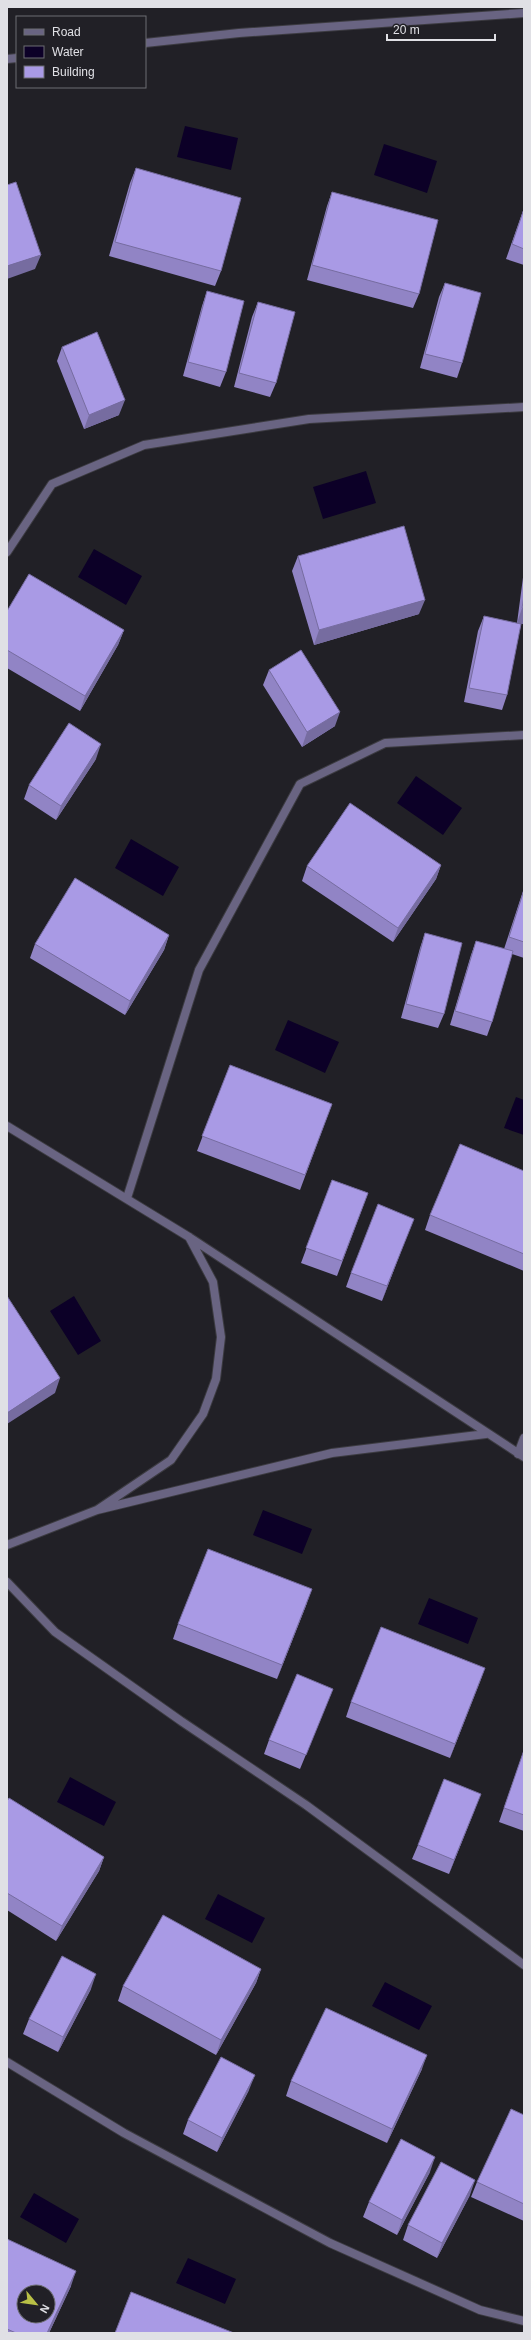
<svg xmlns="http://www.w3.org/2000/svg" width="531" height="2340" font-family="Helvetica,sans-serif">
<rect width="100%" height="100%" fill="#212026"/>
<path fill="#0c0027" d="M185,126L238,138L231,170L177,157Z
M384,144L437,161L427,193L374,175Z
M366,471L376,503L323,519L313,487Z
M94,549L142,576L126,605L78,577Z
M416,776L462,808L443,835L397,803Z
M131,839L179,867L163,896L115,868Z
M288,1020L339,1042L325,1073L275,1050Z
M516,1097L524,1100V1135L504,1128Z
M74,1296L101,1341L78,1355L50,1311Z
M263,1510L312,1529L302,1554L253,1535Z
M429,1598L478,1618L468,1644L418,1624Z
M70,1777L116,1802L104,1826L57,1802Z
M218,1894L265,1918L252,1943L205,1919Z
M385,1982L432,2006L419,2030L372,2006Z
M34,2193L79,2219L66,2243L20,2217Z
M188,2258L236,2279L225,2304L176,2283Z"/>
<g fill="none" stroke-linecap="round" stroke-linejoin="round">
<g stroke="#3c3b41" stroke-width="10">
<path id="minor" d="M145,43L239,33L524,13
M7,59L17,58
M7,552L52,484L144,445L309,419L524,407
M7,1126L189,1237L524,1457
M127,1198L199,970L300,784L385,743L524,735
M189,1237L213,1282L221,1337L216,1379L203,1414L171,1460L97,1510L332,1453L486,1434
M518,1454L524,1438
M7,1545L97,1510
M7,1582L55,1632L181,1721L306,1805L524,1965
M7,2062L124,2133L330,2243L480,2310L524,2321"/>
</g>
<use href="#minor" stroke="#696482" stroke-width="8"/>
</g>
<path fill="#9184c5" d="M136,168L221,271L215,286L109,256L130,183Z
M332,192L419,294L413,308L307,280L327,206Z
M524,208V265L506,259Z
M445,283L462,363L457,378L420,368L439,297Z
M207,291L226,372L220,387L183,376L202,306Z
M258,302L276,383L270,397L234,387L252,317Z
M62,347L119,415L84,429L57,361Z
M298,556L419,614L314,645L292,571Z
M524,570V624L517,623Z
M7,611L124,630L118,645L80,711L7,668Z
M484,616L507,695L502,710L464,702L478,631Z
M269,670L335,726L302,747L263,685Z
M96,759L56,820L24,799L29,785Z
M441,865L436,879L393,942L302,881L307,866Z
M524,888V958L512,954L492,1022L487,1036L450,1025L471,955L476,941L504,949Z
M425,933L444,1014L438,1028L401,1018L420,948Z
M169,935L164,950L125,1015L30,958L35,944Z
M230,1065L332,1104L300,1190L197,1151Z
M524,1171V1271L425,1230L430,1215Z
M332,1180L368,1193L337,1276L301,1263Z
M408,1233L382,1301L346,1287L351,1273Z
M307,1603L277,1679L173,1639L178,1624Z
M485,1668L450,1758L346,1717L351,1702Z
M333,1689L300,1769L264,1754L269,1740Z
M524,1750V1831L499,1822Z
M7,1801L104,1857L99,1871L56,1941L7,1910Z
M475,1809L449,1874L412,1859L418,1845Z
M261,1969L256,1983L216,2055L118,2001L123,1986Z
M91,1989L58,2052L23,2034L29,2019Z
M422,2069L387,2143L286,2096L291,2081Z
M249,2090L217,2152L183,2134L188,2120Z
M524,2115V2221L471,2197L477,2182Z
M430,2172L397,2235L363,2217L369,2202Z
M470,2195L437,2258L403,2240L408,2225Z
M7,2239L71,2286L49,2333H7Z"/>
<path fill="#766ca0" d="M41,255L35,269L7,279V266Z
M125,400L119,415L84,429L89,415Z
M425,600L419,614L314,645L319,630Z
M522,608H524V624L517,623Z
M124,630L118,645L80,711L85,696Z
M340,712L335,726L302,747L307,732Z
M101,744L96,759L56,820L61,806Z
M441,865L436,879L393,942L398,928Z
M169,935L164,950L125,1015L130,1001Z
M414,1219L408,1233L382,1301L387,1286Z
M60,1378L55,1393L7,1424V1413Z
M312,1589L307,1603L277,1679L282,1665Z
M485,1668L480,1682L450,1758L455,1744Z
M481,1794L449,1874L454,1860Z
M104,1857L99,1871L56,1941L62,1926Z
M261,1969L256,1983L216,2055L221,2040Z
M96,1974L91,1989L58,2052L63,2037Z
M427,2055L422,2069L387,2143L392,2129Z
M255,2075L249,2090L217,2152L222,2138Z
M435,2157L430,2172L397,2235L402,2220Z
M475,2180L470,2195L437,2258L442,2243Z
M76,2271L71,2286L49,2333H47Z"/>
<path fill="#a99ae5" stroke="#766ca0" fill-rule="evenodd" d="M136,168L241,198L221,271L115,242Z
M16,182L41,255L7,266V185Z
M332,192L438,220L419,294L312,265Z
M524,209V249L512,244Z
M445,283L481,293L462,363L425,354Z
M207,291L244,301L226,372L188,362Z
M258,302L295,312L276,383L239,373Z
M97,332L125,400L89,415L62,347Z
M404,526L425,600L319,630L298,556Z
M29,574L124,630L85,696L7,650V611Z
M524,596V608H522Z
M484,616L521,624L507,695L469,688Z
M301,650L340,712L307,732L269,670Z
M69,723L101,744L61,806L29,785Z
M350,803L441,865L398,928L307,866Z
M75,878L169,935L130,1001L35,944Z
M524,890V942L509,937Z
M425,933L462,943L444,1014L406,1004Z
M476,941L513,951L492,1022L455,1011Z
M230,1065L332,1104L305,1175L202,1136Z
M460,1144L524,1171V1254L430,1215Z
M332,1180L368,1193L342,1261L306,1248Z
M378,1204L414,1219L387,1286L351,1273Z
M7,1296L60,1378L7,1413Z
M208,1549L312,1589L282,1665L178,1624Z
M381,1627L485,1668L455,1744L351,1702Z
M297,1674L333,1689L306,1755L269,1740Z
M524,1750V1815L504,1808Z
M444,1779L481,1794L454,1860L418,1845Z
M9,1798L104,1857L62,1926L7,1893V1801Z
M163,1915L261,1969L221,2040L123,1986Z
M62,1956L96,1974L63,2037L29,2019Z
M326,2008L427,2055L392,2129L291,2081Z
M221,2057L255,2075L222,2138L188,2120Z
M511,2109L524,2115V2204L477,2182Z
M401,2139L435,2157L402,2220L369,2202Z
M441,2162L475,2180L442,2243L408,2225Z
M7,2239L76,2271L47,2333H16L7,2329ZM24,2292H48V2316H24Z
M131,2292L234,2333H115Z"/>
<rect width="531" height="2340" fill="none" stroke="#e0e0e5" stroke-width="16"/>
<rect x="16" y="16" width="130" height="72" fill="#212026" stroke="#6d6d72"/>
<rect x="24" y="29" width="20" height="6" fill="#696482" stroke="#6d6d72"/>
<text x="52" y="36" font-size="12" fill="#e0e0e5">Road</text>
<rect x="24" y="46" width="20" height="12" fill="#0c0027" stroke="#6d6d72"/>
<text x="52" y="56" font-size="12" fill="#e0e0e5">Water</text>
<rect x="24" y="66" width="20" height="12" fill="#a99ae5" stroke="#6d6d72"/>
<text x="52" y="76" font-size="12" fill="#e0e0e5">Building</text>
<g transform="translate(36 2304) rotate(119)"><circle r="19" fill="#212026" stroke="#6d6d72"/>
<path d="M0-3L7 15L0 10L-7 15Z" fill="#b9c046"/>
<text y="-6" font-size="11" font-weight="bold" text-anchor="middle" fill="#e0e0e5">N</text>
</g>
<path d="M387 34v6h108v-6" fill="none" stroke="#e0e0e5" stroke-width="2"/>
<text x="393" y="34" font-size="12" fill="#e0e0e5" stroke="#212026" stroke-width="3" paint-order="stroke">20 m</text>
</svg>
